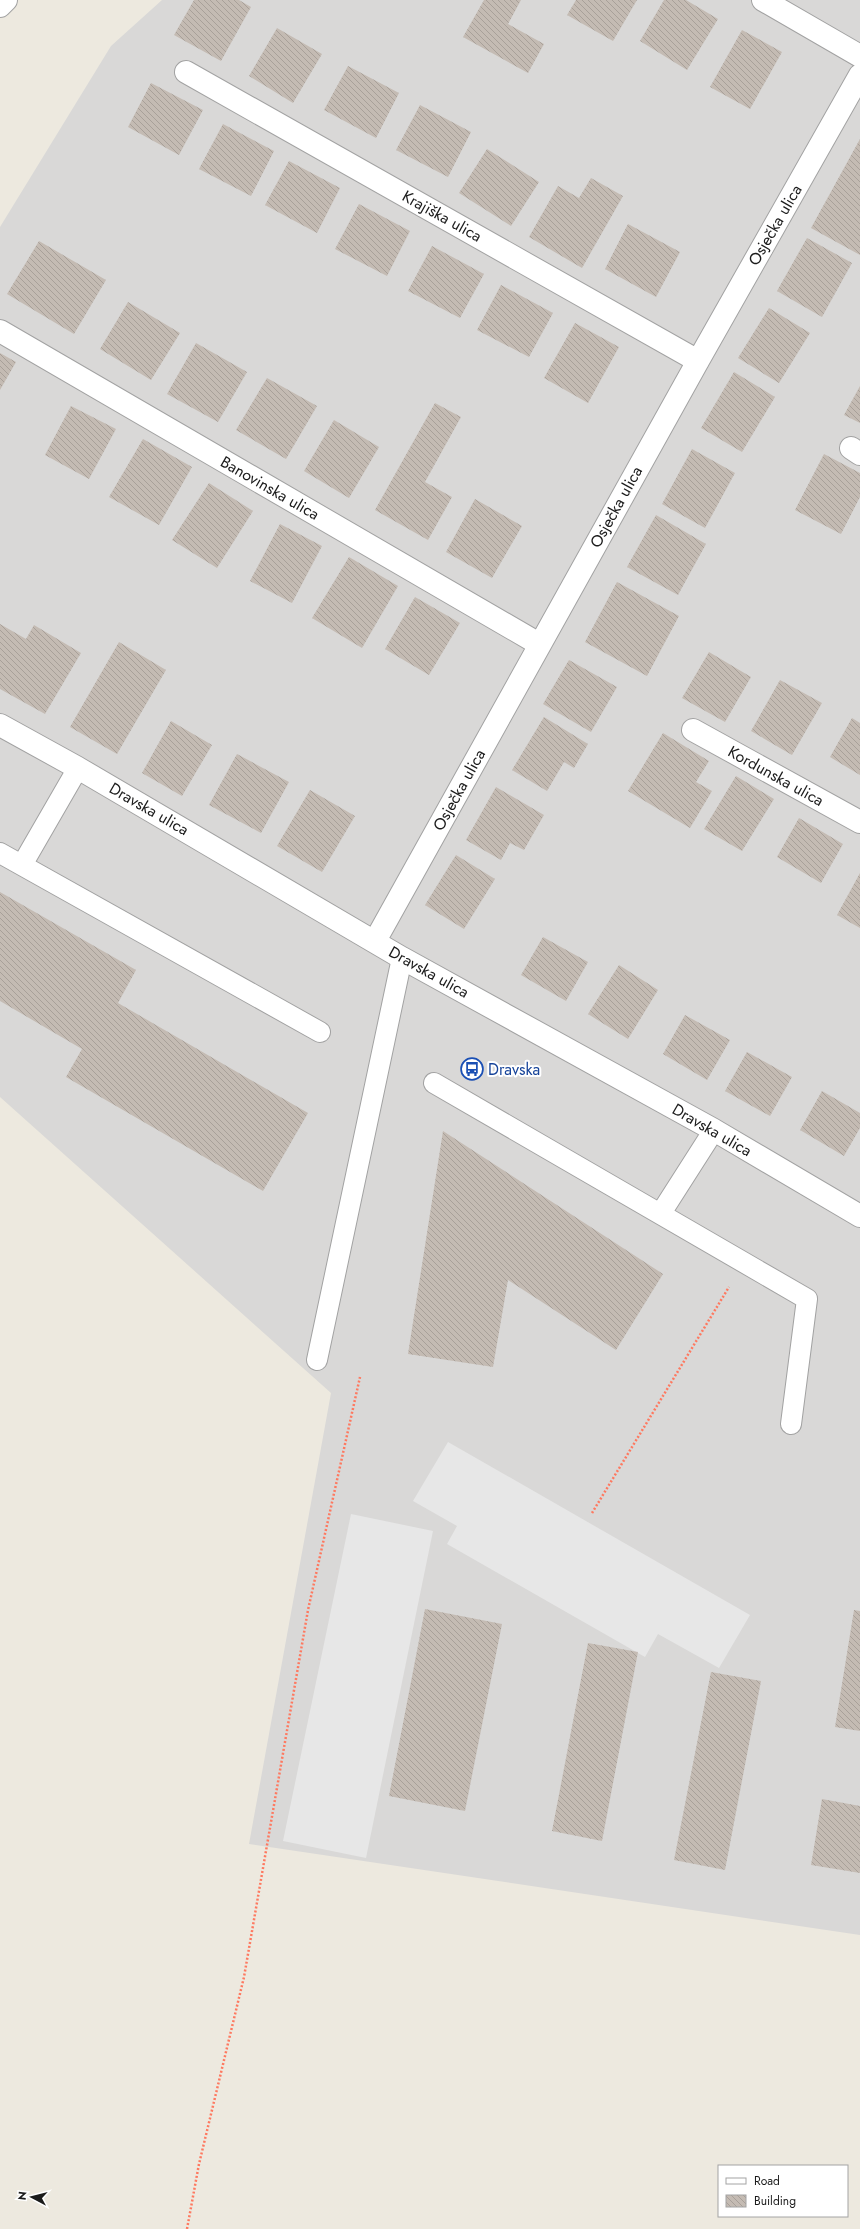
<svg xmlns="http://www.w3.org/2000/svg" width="860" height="2229" font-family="Jost,sans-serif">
<defs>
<pattern id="building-back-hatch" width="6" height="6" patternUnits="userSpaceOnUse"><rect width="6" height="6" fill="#c4bbb3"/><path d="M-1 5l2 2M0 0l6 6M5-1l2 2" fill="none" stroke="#a8a099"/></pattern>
</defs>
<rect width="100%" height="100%" fill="#ede9df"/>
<path fill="#d9d8d7" d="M162,0H860V1935L249,1844L331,1393L0,1097V227L111,46Z"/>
<path fill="#e7e7e7" d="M448,1442L750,1615L719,1668L658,1634L645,1657L447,1544L457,1526L413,1501Z
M351,1514L433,1531L366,1858L283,1841Z"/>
<path fill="url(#building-back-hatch)" d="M194,0H239L251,7L221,61L174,35Z
M484,0H521L508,24L544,44L528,73L463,37Z
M576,0H637L613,41L567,15Z
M664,0H686L718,19L687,70L640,41Z
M277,28L322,54L293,103L249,76Z
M742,30L782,52L750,109L710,87Z
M348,66L399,93L376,138L324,110Z
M151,83L203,110L179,155L128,127Z
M420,105L471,132L448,177L396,150Z
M223,124L274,151L251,196L199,169Z
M860,139V255L811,228Z
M487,149L539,182L511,226L459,193Z
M289,161L340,188L317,233L265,205Z
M591,178L623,196L582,268L529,237L558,186L579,198Z
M359,204L410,231L387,276L335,249Z
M628,224L680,252L656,297L605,269Z
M807,238L852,263L822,317L777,291Z
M39,241L106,280L74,334L7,294Z
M432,246L484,274L460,318L408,291Z
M501,285L553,313L529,357L477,330Z
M128,302L180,333L151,380L100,349Z
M769,308L810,333L779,383L738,358Z
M575,323L619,347L588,403L544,378Z
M196,343L247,372L218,422L167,394Z
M0,353L16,362L0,390Z
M734,372L775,397L742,452L701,428Z
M267,378L317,406L286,459L236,430Z
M860,386V423L844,415Z
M435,403L461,417L425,482L452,497L428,540L375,510Z
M71,406L116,429L89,479L45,455Z
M334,420L379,447L349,498L304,471Z
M143,439L192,467L159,525L109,497Z
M692,449L735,473L705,528L662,504Z
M824,454L860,473V497L841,534L795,510Z
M209,483L253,511L217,568L172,540Z
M475,499L522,526L492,578L446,552Z
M656,515L706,544L678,595L627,567Z
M280,524L322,546L292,603L250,581Z
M349,557L398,586L362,648L312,618Z
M617,582L679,616L647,676L585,642Z
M415,597L460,623L429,675L385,649Z
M0,624L26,639L34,625L81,653L45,714L0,689Z
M119,642L166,670L117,754L70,727Z
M709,652L751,677L725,722L682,698Z
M569,660L617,687L591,732L543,704Z
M780,680L822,703L792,755L751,731Z
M544,717L588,744L574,768L564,762L547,791L512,770Z
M852,718L860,723V775L830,757Z
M171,721L212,745L182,796L142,773Z
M663,733L709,761L696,782L712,791L690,828L628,791Z
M237,754L289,782L261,833L209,805Z
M736,776L774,799L742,851L704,829Z
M496,787L544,815L524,850L510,843L501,860L466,840Z
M310,790L355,816L322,872L277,846Z
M799,818L843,844L821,883L777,857Z
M456,855L495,879L464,929L425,905Z
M860,873V928L837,915Z
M0,892L136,970L118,1003L308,1113L263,1191L66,1077L82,1049L0,1001Z
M543,937L588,962L566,1001L521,975Z
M619,965L658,990L628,1039L588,1014Z
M685,1015L730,1040L707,1080L663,1054Z
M747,1052L792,1077L770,1116L725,1091Z
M822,1091L860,1113V1128L844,1156L800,1130Z
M443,1131L663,1274L616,1350L508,1280L493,1367L408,1354Z
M425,1609L502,1624L465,1811L389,1796Z
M854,1610L860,1611V1731L835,1727Z
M588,1643L638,1652L602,1841L552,1831Z
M711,1672L761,1681L725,1870L674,1860Z
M822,1799L860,1806V1873L811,1865Z"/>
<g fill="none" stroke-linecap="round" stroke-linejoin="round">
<g stroke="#a2a2a2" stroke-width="22">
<path id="service" d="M0,853L320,1032
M22,865L78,768
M434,1083L807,1299L791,1424
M661,1213L714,1130
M317,1360L402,958"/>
</g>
<g stroke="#a2a2a2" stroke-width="24">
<path id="minor" d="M186,72L698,361
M0,331L539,644
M851,448L860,454
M0,725L78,768L402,958L714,1130L860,1216
M693,730L860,822
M375,941L698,361L860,75"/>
</g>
<g stroke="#a2a2a2" stroke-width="24">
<path id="tertiary" d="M763,0L860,56
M0,6L6,0"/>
</g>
<path stroke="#fe7960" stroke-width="2.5" stroke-dasharray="2 2" stroke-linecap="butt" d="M592,1513L729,1287
M187,2229L199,2164L244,1977L308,1610L360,1377"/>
<use href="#service" stroke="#fff" stroke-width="20"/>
<use href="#minor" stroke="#fff" stroke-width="22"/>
<use href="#tertiary" stroke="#fff" stroke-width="22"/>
</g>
<defs>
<g id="bus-ring" transform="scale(1.15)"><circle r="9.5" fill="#fff" stroke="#1a4fb4" stroke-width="1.5"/><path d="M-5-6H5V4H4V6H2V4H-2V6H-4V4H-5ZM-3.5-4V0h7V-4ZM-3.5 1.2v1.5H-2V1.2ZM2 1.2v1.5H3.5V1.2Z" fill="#1a4fb4"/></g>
</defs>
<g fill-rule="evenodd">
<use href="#bus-ring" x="472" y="1069"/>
</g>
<g text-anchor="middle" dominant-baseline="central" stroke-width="4" stroke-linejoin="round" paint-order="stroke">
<g font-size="16" fill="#1b1b1b" stroke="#fff">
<text transform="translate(442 216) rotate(29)">Krajiška ulica</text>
<text transform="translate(775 225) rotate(-60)">Osječka ulica</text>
<text transform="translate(270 488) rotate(30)">Banovinska ulica</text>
<text transform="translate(616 507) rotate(-61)">Osječka ulica</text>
<text transform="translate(776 776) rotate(29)">Kordunska ulica</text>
<text transform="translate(459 790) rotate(-61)">Osječka ulica</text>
<text transform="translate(149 809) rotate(30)">Dravska ulica</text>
<text transform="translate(429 972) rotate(29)">Dravska ulica</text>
<text transform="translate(712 1130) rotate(30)">Dravska ulica</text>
</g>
<g font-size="16" fill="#164399" stroke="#fff" text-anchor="start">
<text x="488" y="1069">Dravska</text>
</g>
</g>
<rect x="718" y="2165" width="130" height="52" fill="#ffffff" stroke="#a4a4a4"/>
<rect x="726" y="2178" width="20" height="6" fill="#ffffff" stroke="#a4a4a4"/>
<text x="754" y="2185" font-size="12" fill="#1b1b1b">Road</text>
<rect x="726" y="2195" width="20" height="12" fill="url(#building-back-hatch)" stroke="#a4a4a4"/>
<text x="754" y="2205" font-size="12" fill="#1b1b1b">Building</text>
<g transform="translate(32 2197) rotate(277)" stroke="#ffffff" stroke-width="3" paint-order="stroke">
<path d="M0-3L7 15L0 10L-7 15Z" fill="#1b1b1b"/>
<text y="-6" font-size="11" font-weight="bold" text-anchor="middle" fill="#1b1b1b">N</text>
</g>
</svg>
